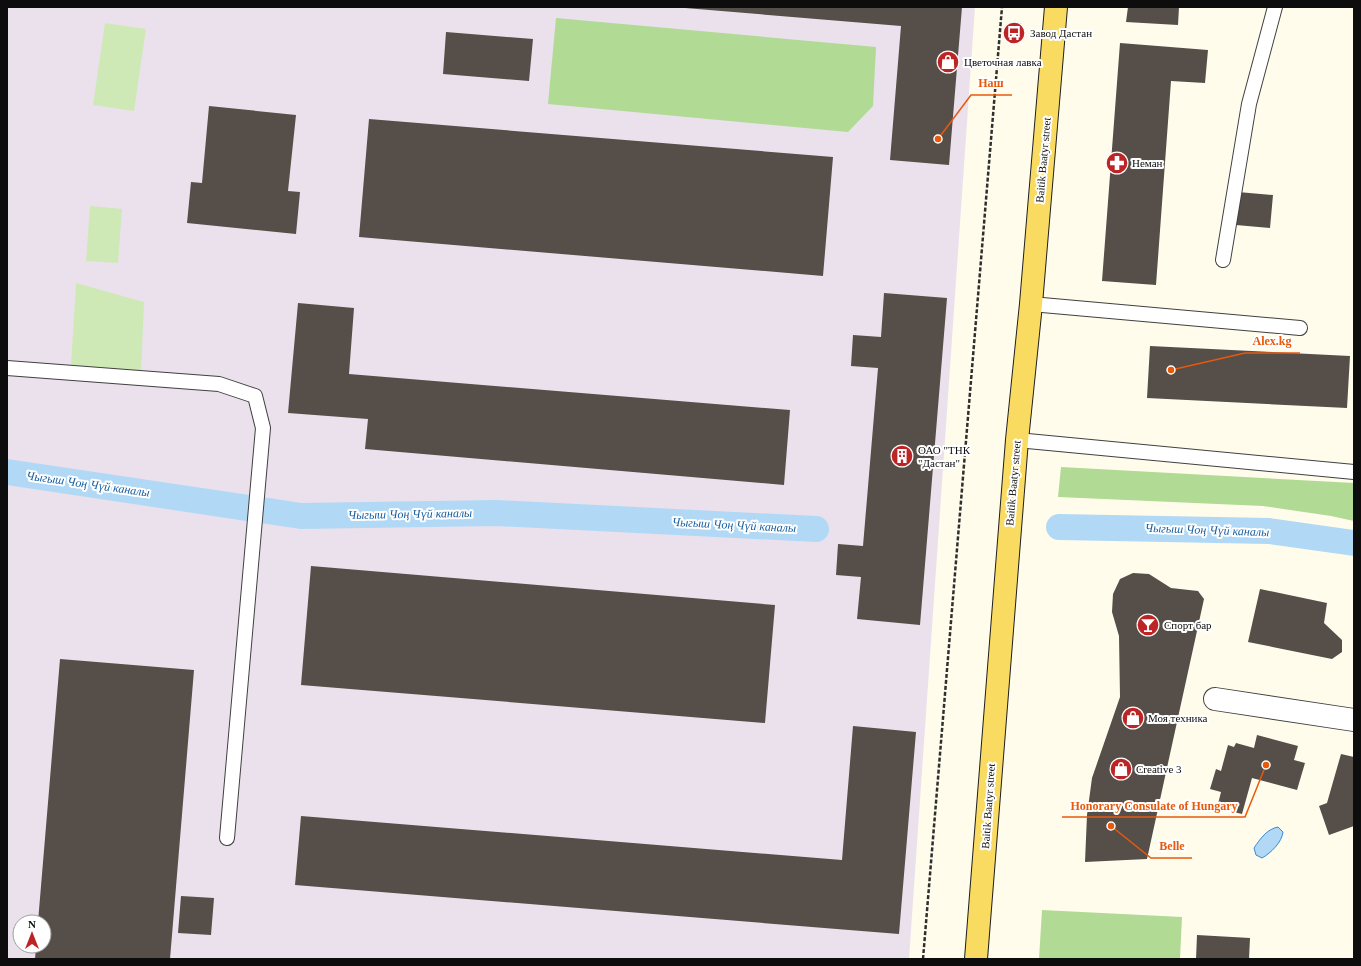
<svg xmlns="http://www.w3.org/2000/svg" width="1361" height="966" font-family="Georgia,serif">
<rect width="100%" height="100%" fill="#fffcec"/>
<path fill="#ebe1ec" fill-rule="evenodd" d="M7,7H975L909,959H7ZM20,922H44V946H20Z"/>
<path fill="#cee9b6" d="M105,23L146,29L134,111L93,105Z
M90,206L122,209L118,263L86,261Z
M76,283L144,302L141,373L71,366Z"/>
<path fill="#b1da95" d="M556,18L876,47L873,106L848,132L548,104Z
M1061,467L1354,483V521L1331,516L1263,506L1058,497Z
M1042,910L1182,917L1180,959H1039Z"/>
<path fill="#b1d9f6" stroke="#388bce" d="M1278,827L1283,832C1282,842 1271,853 1262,858L1256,855L1254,848C1260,839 1267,829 1278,827Z"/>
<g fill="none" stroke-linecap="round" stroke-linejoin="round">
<path stroke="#b1d9f6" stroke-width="26" d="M7,472L301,516L496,513L816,529
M1059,527L1269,531L1354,543"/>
</g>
<path fill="#554e49" d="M673,7H962L949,165L890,160L901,26Z
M1128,7H1179L1178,25L1126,22Z
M446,32L533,39L529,81L443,74Z
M1120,43L1208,50L1205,83L1171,81L1156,285L1102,281Z
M209,106L296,115L288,191L300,192L296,234L187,223L191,182L202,183Z
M369,119L833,157L823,276L359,237Z
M1238,192L1273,195L1270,228L1236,225Z
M884,293L947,298L920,625L857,619L861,577L836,575L838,544L863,546L878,368L851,366L853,335L881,337Z
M298,303L354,308L349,374L790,410L784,485L365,449L368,419L288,413Z
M1150,346L1350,356L1347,408L1147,398Z
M311,566L775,605L765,723L301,685Z
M1133,573L1149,574L1171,588L1198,591L1204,599L1147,859L1085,862L1087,815L1092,778L1120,697L1119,636L1112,612L1113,594L1120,579Z
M1260,589L1327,603L1324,623L1342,640V652L1332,659L1248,642Z
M60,659L194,670L170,959H35L36,946H44V922H38Z
M853,726L916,732L899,934L295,885L301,816L842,860Z
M1257,735L1298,746L1294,760L1305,763L1297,790L1252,778L1242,814L1217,808L1221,792L1210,789L1216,769L1221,771L1228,745L1234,747L1236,743L1254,748Z
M1341,754L1354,757V826L1329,835L1319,806L1327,803Z
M181,896L214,898L211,935L178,933Z
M1197,935L1250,938L1249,959H1196Z"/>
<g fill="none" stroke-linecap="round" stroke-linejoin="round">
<g stroke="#404040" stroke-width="16">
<path id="service" d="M1223,260L1249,104L1275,7
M1031,304L1300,328
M7,368L219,384L255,396L263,428L227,838
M1017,440L1354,472"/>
</g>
<g stroke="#404040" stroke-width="24">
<path id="minor" d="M1215,699L1354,720"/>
</g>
<g stroke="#1e1e1e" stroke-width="24">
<path id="primary" d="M976,959L1017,440L1031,304L1056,7"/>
</g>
<path stroke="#2f2f2f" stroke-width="2.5" stroke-dasharray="4 2" stroke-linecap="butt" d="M923,959L1002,7"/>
<use href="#service" stroke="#fff" stroke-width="14"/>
<use href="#minor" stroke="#fff" stroke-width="22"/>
<use href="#primary" stroke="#f9db62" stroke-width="22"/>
</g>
<defs>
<g id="bus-disc" transform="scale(1.15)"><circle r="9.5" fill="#bd2425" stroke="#fff"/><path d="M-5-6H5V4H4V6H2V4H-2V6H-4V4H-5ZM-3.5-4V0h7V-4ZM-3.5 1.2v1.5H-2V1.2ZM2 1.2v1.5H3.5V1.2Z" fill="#fff"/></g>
<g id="shop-disc" transform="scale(1.15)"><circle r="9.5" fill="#bd2425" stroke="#fff"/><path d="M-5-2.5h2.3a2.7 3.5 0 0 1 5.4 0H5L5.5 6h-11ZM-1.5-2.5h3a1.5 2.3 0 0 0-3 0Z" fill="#fff"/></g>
<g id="pharmacy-disc" transform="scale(1.15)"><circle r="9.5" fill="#bd2425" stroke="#fff"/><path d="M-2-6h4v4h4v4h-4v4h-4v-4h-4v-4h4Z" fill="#fff"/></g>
<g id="building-disc" transform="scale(1.15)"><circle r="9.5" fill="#bd2425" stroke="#fff"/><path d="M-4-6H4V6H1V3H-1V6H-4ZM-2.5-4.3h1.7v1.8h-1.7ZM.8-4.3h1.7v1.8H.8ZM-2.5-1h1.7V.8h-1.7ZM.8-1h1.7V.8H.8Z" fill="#fff"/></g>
<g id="bar-disc" transform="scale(1.15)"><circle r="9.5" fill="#bd2425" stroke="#fff"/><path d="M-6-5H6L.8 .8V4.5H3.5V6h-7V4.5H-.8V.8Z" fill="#fff"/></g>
</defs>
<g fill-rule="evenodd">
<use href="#bus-disc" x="1014" y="33"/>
<use href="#shop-disc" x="948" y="62"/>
<use href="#pharmacy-disc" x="1117" y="163"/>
<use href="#building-disc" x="902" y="456"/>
<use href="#bar-disc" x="1148" y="625"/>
<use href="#shop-disc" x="1133" y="718"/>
<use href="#shop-disc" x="1121" y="769"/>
</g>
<g text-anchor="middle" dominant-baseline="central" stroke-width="4" stroke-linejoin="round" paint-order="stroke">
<g font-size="11" fill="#0d0d0d" stroke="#fff" text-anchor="start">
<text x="1030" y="33">Завод Дастан</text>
<text x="964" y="62">Цветочная лавка</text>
<text x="1132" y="163">Неман</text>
<text x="918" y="450">ОАО "ТНК<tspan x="918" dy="13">"Дастан"</tspan></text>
<text x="1164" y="625">Спорт бар</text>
<text x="1148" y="718">Моя техника</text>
<text x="1136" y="769">Creative 3</text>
</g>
<g font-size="11" fill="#0d0d0d" stroke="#fff">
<text transform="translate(1043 160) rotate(-85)">Baitik Baatyr street</text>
<text transform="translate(1013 483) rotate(-85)">Baitik Baatyr street</text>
<text transform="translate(988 806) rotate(-86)">Baitik Baatyr street</text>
</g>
<g font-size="12" font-style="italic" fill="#165d9f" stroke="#fff">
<text transform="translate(88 484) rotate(8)">Чыгыш Чоң Чүй каналы</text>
<text transform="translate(410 514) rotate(-1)">Чыгыш Чоң Чүй каналы</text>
<text transform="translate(734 525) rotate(3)">Чыгыш Чоң Чүй каналы</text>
<text transform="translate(1207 530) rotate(2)">Чыгыш Чоң Чүй каналы</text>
</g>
</g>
<path fill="none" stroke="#e8590c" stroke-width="1.5" d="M938 139L971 95H1012M1171 370L1245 353H1300M1266 765L1245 817H1062M1111 826L1151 858H1192"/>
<g fill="#e8590c" stroke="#fff" stroke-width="1.5">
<circle cx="938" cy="139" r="4"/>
<circle cx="1171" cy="370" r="4"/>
<circle cx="1266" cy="765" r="4"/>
<circle cx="1111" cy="826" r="4"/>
</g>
<g font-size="12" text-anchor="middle" font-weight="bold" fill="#e8590c" stroke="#fff" stroke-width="4" stroke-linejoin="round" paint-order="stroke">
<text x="991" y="87">Наш</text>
<text x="1272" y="345">Alex.kg</text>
<text x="1154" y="810">Honorary Consulate of Hungary</text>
<text x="1172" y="850">Belle</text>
</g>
<rect width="1361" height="966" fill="none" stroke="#0d0d0d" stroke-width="16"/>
<g transform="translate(32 934)"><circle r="19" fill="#ffffff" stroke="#9e9e9e"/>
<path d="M0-3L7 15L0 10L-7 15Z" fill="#bd2425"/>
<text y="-6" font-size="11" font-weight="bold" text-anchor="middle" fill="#0d0d0d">N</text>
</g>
</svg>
